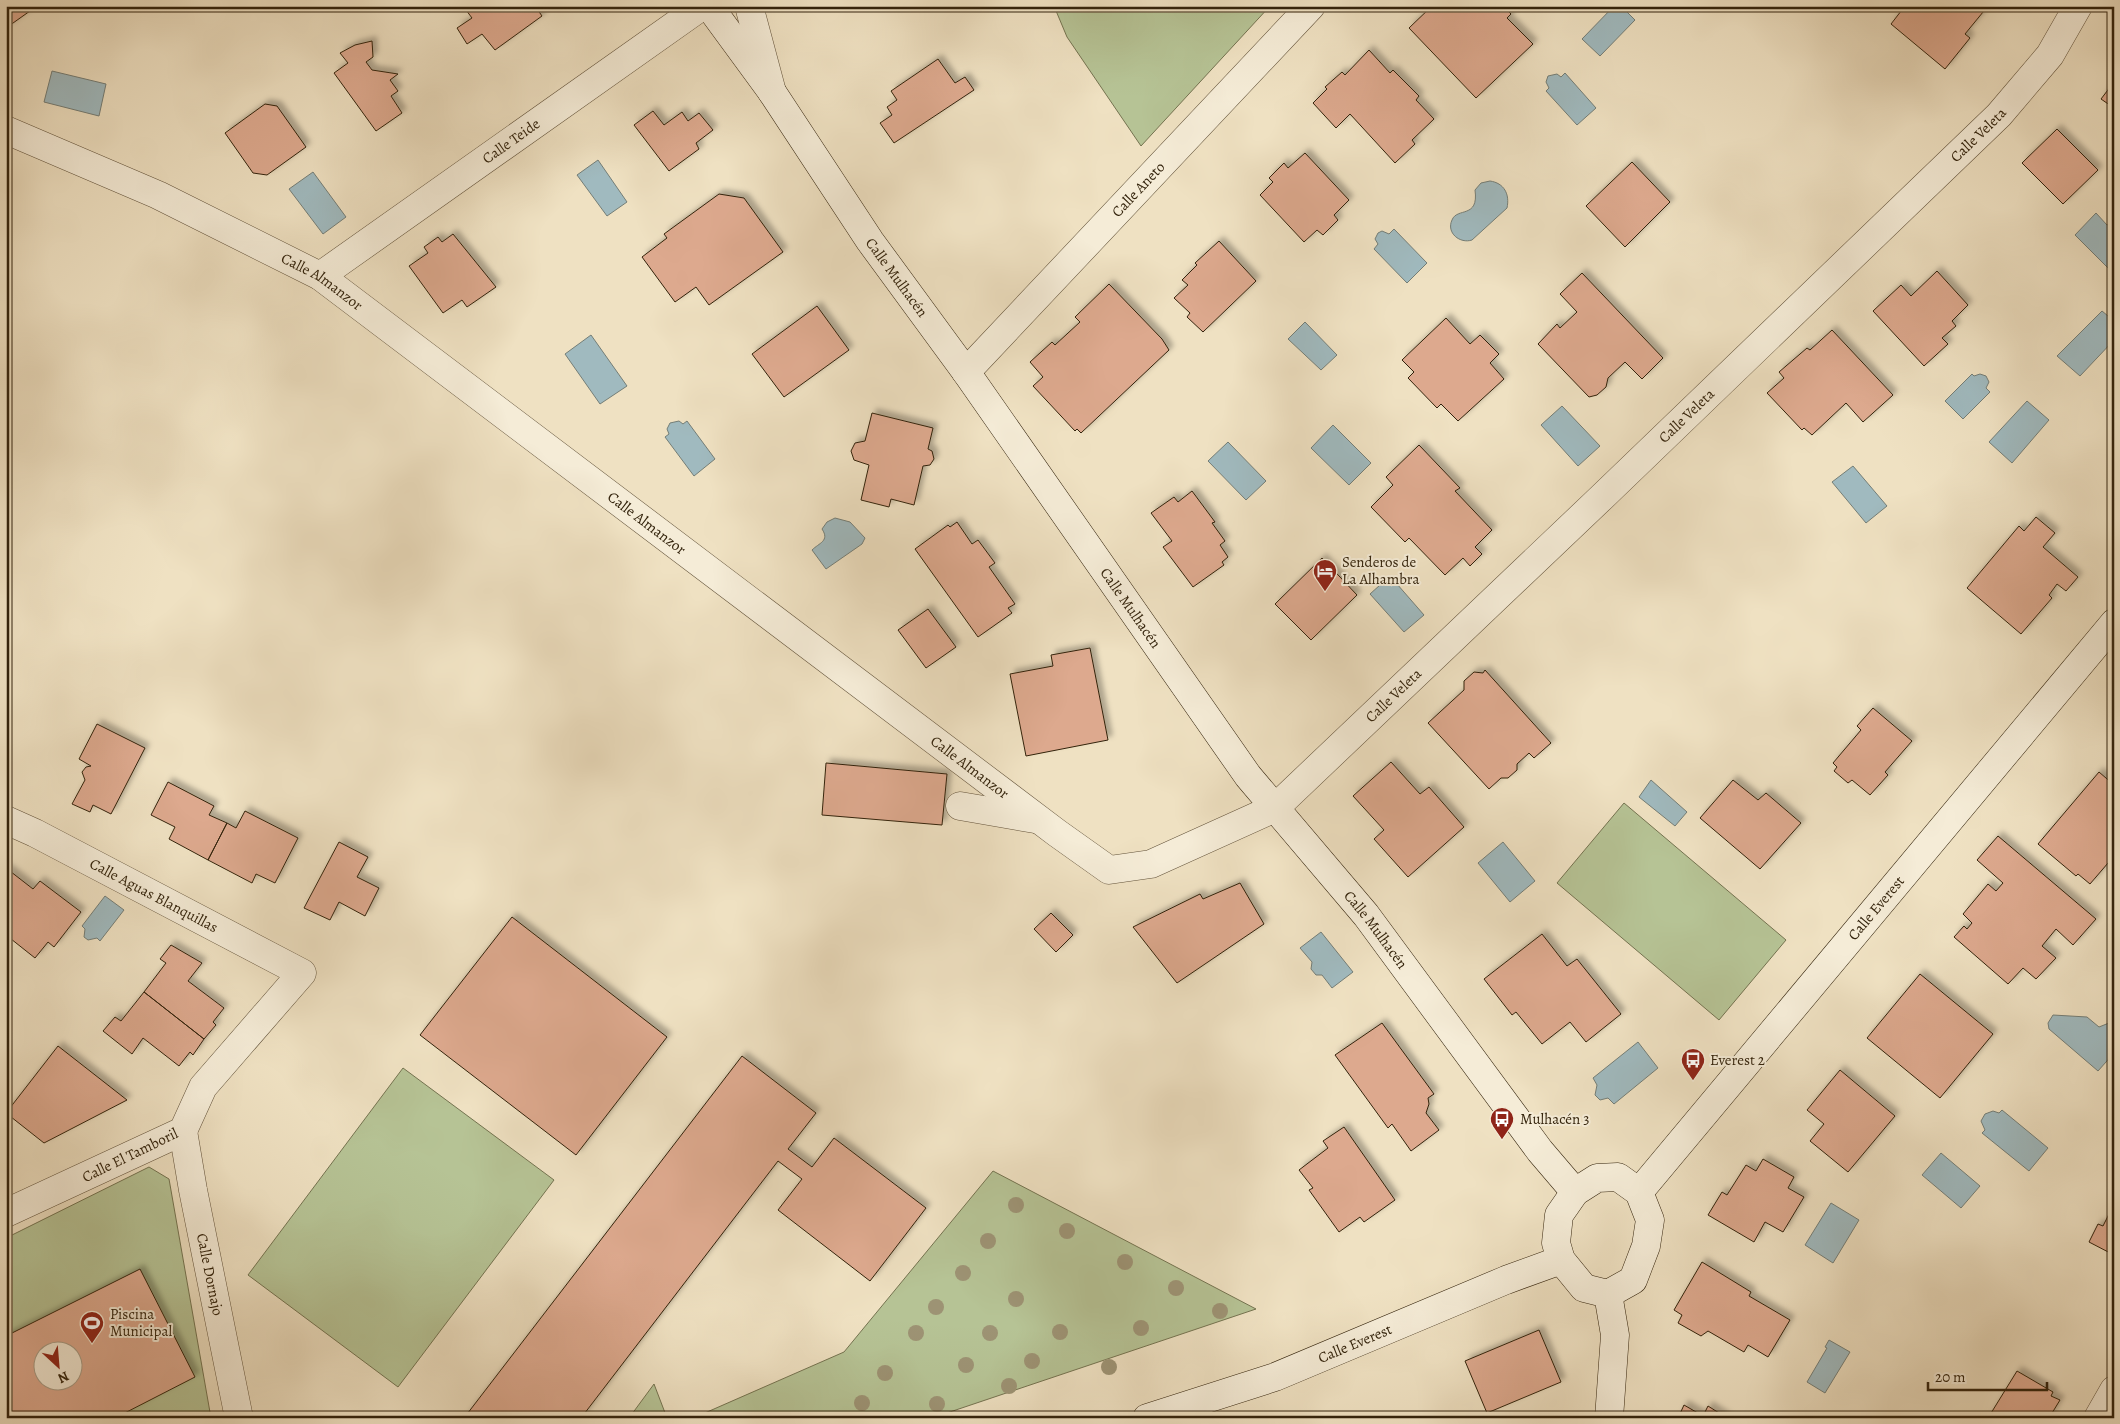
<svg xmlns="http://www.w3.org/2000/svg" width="2120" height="1424" font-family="Alegreya,serif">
<defs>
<filter id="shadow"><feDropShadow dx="4.5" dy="-4.5" stdDeviation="2.5" flood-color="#0004"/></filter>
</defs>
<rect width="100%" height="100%" fill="#efe1c2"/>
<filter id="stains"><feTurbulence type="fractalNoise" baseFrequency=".004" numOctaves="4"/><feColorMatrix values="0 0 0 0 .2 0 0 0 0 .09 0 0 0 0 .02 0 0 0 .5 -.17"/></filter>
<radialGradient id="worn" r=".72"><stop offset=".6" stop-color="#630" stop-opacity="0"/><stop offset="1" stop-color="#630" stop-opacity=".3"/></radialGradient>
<path fill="#b6c395" stroke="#747350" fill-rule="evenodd" d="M1054,6H1270L1141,146L1067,37Z
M1624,803L1786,940L1719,1020L1557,883Z
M403,1068L554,1180L398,1387L248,1275Z
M149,1167L169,1179L211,1418H6V1238ZM42,1352H72V1382H42Z
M993,1171L1256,1309L932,1418H699L698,1416L844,1352Z
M654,1384L667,1418H629Z"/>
<path fill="#a0babf" stroke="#747e77" d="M1614,6H1621L1635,20L1600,56L1582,39Z
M52,71L106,84L99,116L44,102Z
M1565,73L1596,108L1577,125L1546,91L1549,88L1546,82L1548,76L1557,74L1561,77Z
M598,160L627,202L607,216L577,175Z
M313,172L346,217L323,234L289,189Z
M1490,181C1504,183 1510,194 1507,208L1472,240C1460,244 1446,233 1452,220C1457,207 1479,219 1475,190L1481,183Z
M2096,213L2107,225L2114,222V266L2110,270L2075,235Z
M1394,229L1427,263L1407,283L1374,249L1378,244L1375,239L1378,233L1382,231L1389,234Z
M2102,311L2114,321V340L2080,376L2057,356Z
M1305,322L1337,355L1321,370L1288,339Z
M591,335L627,386L600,404L565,354Z
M1972,374L1974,376L1980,374L1986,376L1989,382L1986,388L1990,392L1963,419L1945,401Z
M2027,401L2049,420L2012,463L1989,442Z
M1562,406L1600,446L1578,466L1541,425Z
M679,421L683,424L687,421L715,459L694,476L665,437L669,434L667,429L670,423Z
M1333,425L1371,463L1349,485L1311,448Z
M1228,442L1266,481L1246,500L1208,461Z
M1853,466L1887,506L1866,523L1832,482Z
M835,518L850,522L865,538L862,544L826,569L812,550C819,543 830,541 822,529L827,522Z
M1390,576L1424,615L1404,632L1370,594Z
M1651,780L1687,812L1675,826L1639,797Z
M1503,842L1535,881L1510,902L1478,863Z
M105,896L124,910L100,941L97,938L88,940L84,937L85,929L82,926Z
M1321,932L1353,972L1332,988L1322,975H1316L1311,969L1312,962L1300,948Z
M2053,1015L2087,1017L2099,1027L2114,1021V1053L2098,1071L2049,1029L2048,1023Z
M1638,1042L1658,1068L1614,1104L1608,1098L1600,1100L1595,1095L1597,1085L1593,1078Z
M2002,1110L2048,1148L2029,1171L1982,1133L1985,1130L1981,1121L1985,1114L1993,1111L1999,1113Z
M1941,1153L1980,1186L1961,1208L1922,1175Z
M1831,1203L1859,1220L1833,1263L1805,1245Z
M1829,1340L1850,1352L1825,1393L1807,1382L1827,1348L1825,1347Z"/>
<path fill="#dda98e" stroke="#33230c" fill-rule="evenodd" filter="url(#shadow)" d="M6,6H37L6,28Z
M463,6H535L542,16L495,50L482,34L467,44L457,28L472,18Z
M1432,6H1503L1511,14L1507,18L1533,44L1476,98L1409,28Z
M1905,6H1988L1965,34L1970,38L1945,69L1891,24Z
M372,41L373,57L366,62L372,70L398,74L390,80L398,91L391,96L402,113L376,131L334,73L348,63L340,53L355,45Z
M1369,50L1390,73L1393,70L1419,96L1416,100L1434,119L1412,140L1415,144L1395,163L1350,114L1336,128L1313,103L1327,89L1325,87L1342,72L1345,75Z
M938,59L955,83L965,77L974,90L894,143L880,123L892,115L887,107L897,100L891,91Z
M2114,82V108L2101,99Z
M265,104L277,106L306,147L267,175L253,173L225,133Z
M653,111L664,125L682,112L688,121L699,113L713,130L696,143L699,149L669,171L634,125Z
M2057,129L2098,170L2063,204L2022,163Z
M1305,153L1349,200L1334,215L1338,220L1323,235L1317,230L1304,242L1260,195L1273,182L1269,178L1284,163L1288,168Z
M1632,162L1670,202L1625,247L1586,206Z
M719,194L744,198L783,252L709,305L696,287L675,302L642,257L667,238L664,234Z
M453,234L496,287L467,307L462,300L443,313L409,266L428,253L424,247L438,237L442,242Z
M1219,241L1256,281L1203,332L1187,317L1190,313L1174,298L1188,285L1182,280L1197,265L1195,263Z
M1937,271L1968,305L1952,321L1956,326L1942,338L1948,344L1924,366L1873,311L1901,285L1911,296Z
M1582,273L1663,358L1642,379L1625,362L1608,378L1606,387L1597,395L1589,397L1538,344L1557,324L1560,328L1577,312L1560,294Z
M1109,284L1162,339L1169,350L1081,433L1077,429L1075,431L1033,386L1043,377L1030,362L1052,342L1055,345L1080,322L1075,317Z
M817,306L849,350L784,397L752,354Z
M1446,318L1470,344L1480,335L1499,354L1490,363L1504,379L1458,421L1441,404L1437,408L1408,378L1414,372L1402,360Z
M1832,330L1893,395L1863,422L1846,403L1812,435L1804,428L1802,430L1767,393L1784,378L1779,372L1807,348L1810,350Z
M872,413L933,428L928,449L932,451L934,459L930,465L923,466L914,505L891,499L889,507L861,500L869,465L854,460L851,451L855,443L865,441Z
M1419,445L1460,488L1455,491L1492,530L1475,547L1482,554L1470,566L1463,558L1445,575L1409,538L1405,542L1371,507L1393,485L1386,477Z
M1192,491L1215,522L1212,523L1225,541L1220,545L1228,557L1222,562L1224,565L1193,587L1163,547L1172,541L1151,513L1174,497L1178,502Z
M2036,517L2055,533L2043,547L2078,577L2066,591L2057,584L2049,595L2052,598L2021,634L1967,588L2019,526L2024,531Z
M957,522L972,544L978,540L995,563L989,567L1015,604L1008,608L1012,613L978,637L915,549L948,525L950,527Z
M1322,558L1357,595L1311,640L1275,604Z
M928,609L956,647L926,668L898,630Z
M1090,648L1108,740L1026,756L1010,674L1053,666L1051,655Z
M1485,670L1551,743L1534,758L1529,753L1517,764V770L1508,778H1501L1489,789L1428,723L1464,690V681L1474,672L1483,673Z
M1873,708L1912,741L1885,772L1888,775L1870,795L1852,780L1848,783L1834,771L1837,767L1833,763L1861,730L1857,726Z
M97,724L145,748L111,814L93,805L90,812L72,804L85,780L82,772L86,767L91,766L79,759Z
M1391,762L1420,794L1429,787L1464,827L1408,877L1374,839L1384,830L1353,796Z
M826,763L947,774L942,825L822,815Z
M2099,772L2114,785V856L2090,884L2078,874L2076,876L2038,844Z
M1733,780L1758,800L1766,793L1801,823L1760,869L1700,818Z
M168,782L214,806L209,815L227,823L208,860L169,839L175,827L151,815Z
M245,811L298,838L275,883L256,874L252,883L208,860L227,823L236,828Z
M1998,836L2096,919L2073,945L2056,929L2042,946L2056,958L2036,979L2023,968L2008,984L1954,937L1964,926L1967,929L1972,923L1963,914L1988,884L1996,891L2003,883L1977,860Z
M339,842L368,857L357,877L379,888L365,916L339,902L330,920L304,908Z
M6,868L33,889L40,881L81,912L54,947L48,942L35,958L6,935Z
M1240,883L1264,924L1177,983L1133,927L1200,894L1203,899Z
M1051,913L1073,935L1056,952L1034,929Z
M512,917L667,1037L576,1155L420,1035Z
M1542,934L1567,966L1577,959L1621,1014L1586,1042L1570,1022L1542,1044L1516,1012L1512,1015L1484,979Z
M171,945L202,963L188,981L224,1008L213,1022L216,1025L204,1039L144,992L166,963L160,959Z
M1920,974L1993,1034L1940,1098L1867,1038Z
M144,992L204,1039L193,1055L190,1052L179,1066L143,1038L132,1054L103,1031L115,1017L121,1021Z
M1382,1023L1434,1094L1428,1098L1429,1104L1426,1113L1439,1130L1411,1151L1392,1124L1388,1128L1335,1055Z
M58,1046L127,1100L44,1143L6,1113Z
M742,1056L816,1113L788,1149L812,1167L834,1138L926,1208L870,1281L778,1210L802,1179L778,1161L581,1418H464Z
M1840,1070L1895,1116L1848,1172L1810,1141L1824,1124L1807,1110Z
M1344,1127L1395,1200L1364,1222L1360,1217L1339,1232L1309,1190L1313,1188L1299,1170L1328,1148L1323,1141Z
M1763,1159L1794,1177L1788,1188L1804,1197L1783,1232L1765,1222L1754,1242L1708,1215L1722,1192L1727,1195L1746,1165L1756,1171Z
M2112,1208L2114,1209V1255L2089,1242L2098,1224L2103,1226Z
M1702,1262L1751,1292L1749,1296L1790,1320L1768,1357L1748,1345L1744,1352L1708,1331L1701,1336L1678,1323L1682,1315L1674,1310Z
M140,1269L195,1377L115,1418H6V1336ZM42,1352H72V1382H42Z
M1539,1330L1561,1382L1487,1413L1465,1361Z
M2017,1371L2053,1392L2051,1396L2060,1400L2049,1418H1988Z
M1684,1405L1703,1416L1708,1406L1727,1418H1678Z"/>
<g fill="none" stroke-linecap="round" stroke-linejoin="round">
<g stroke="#62523a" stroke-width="29">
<g id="street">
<path d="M749,6L772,92"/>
<path id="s1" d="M6,130L158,195L320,276L1057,833L1109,870L1151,864L1275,808L1602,497L1999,115L2050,55L2078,6"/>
<path id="s2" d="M320,276L702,6"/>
<path id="s3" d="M966,372L1311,6"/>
<path d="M960,806L1035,819"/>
<path id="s4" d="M6,820L35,833L302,973L203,1087L183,1131L6,1213"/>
<path id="s5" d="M183,1131L193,1190L239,1418"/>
<path d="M2098,1418L2114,1390"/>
</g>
</g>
<g stroke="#33230c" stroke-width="29">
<g id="secondary">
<path id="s6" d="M709,6L772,92L870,241L966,372L1248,776L1366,915L1540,1151L1575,1192"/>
<path d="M1618,1177L1639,1192L1650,1220L1646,1246L1633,1280L1608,1294L1584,1288L1561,1260L1556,1243L1559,1215L1575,1192L1597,1178Z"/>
<path id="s7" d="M1639,1192L2114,623"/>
<path d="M1608,1294L1615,1335L1609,1418"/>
<path id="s8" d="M1147,1418L1275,1377L1506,1280L1561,1260"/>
</g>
</g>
<use href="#street" stroke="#f5ecd7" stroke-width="28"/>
<use href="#secondary" stroke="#f5ecd7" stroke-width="28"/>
</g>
<g fill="#9d9374">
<circle cx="1016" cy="1205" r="8"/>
<circle cx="1067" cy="1231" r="8"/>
<circle cx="988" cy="1241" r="8"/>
<circle cx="1125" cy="1262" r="8"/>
<circle cx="963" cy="1273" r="8"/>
<circle cx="1176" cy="1288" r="8"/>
<circle cx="1016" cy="1299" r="8"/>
<circle cx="936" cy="1307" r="8"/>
<circle cx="1220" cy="1311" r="8"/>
<circle cx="1141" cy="1328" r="8"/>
<circle cx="1060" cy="1332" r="8"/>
<circle cx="916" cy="1333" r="8"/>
<circle cx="990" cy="1333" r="8"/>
<circle cx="1032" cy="1361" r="8"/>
<circle cx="966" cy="1365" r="8"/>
<circle cx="1109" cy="1367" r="8"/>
<circle cx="885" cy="1373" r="8"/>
<circle cx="1009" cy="1386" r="8"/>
<circle cx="862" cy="1403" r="8"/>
<circle cx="937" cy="1404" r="8"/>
</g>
<defs>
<g id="hotel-pin" transform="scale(1.25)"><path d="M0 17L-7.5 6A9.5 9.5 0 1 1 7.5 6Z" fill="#8f2418" stroke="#f5ecd7"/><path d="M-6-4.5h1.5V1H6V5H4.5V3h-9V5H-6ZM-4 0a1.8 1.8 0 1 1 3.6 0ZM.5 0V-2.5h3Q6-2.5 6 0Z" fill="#fff"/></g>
<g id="bus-pin" transform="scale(1.25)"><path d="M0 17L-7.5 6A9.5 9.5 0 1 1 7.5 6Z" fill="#8f2418" stroke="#f5ecd7"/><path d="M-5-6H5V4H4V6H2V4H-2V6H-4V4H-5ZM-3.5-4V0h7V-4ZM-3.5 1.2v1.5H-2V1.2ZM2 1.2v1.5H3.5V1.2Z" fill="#fff"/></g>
<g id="stadium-pin" transform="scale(1.25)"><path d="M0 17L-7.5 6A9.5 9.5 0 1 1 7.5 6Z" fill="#8f2418" stroke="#f5ecd7"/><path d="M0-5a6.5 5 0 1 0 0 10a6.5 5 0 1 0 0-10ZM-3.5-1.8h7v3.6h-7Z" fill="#fff"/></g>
</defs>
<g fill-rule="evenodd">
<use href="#hotel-pin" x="1325" y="571"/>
<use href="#bus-pin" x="1693" y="1060"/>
<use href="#bus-pin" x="1502" y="1119"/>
<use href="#stadium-pin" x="92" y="1323"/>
</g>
<g text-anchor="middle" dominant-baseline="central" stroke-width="4" stroke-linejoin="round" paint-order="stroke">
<g font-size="15" fill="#33230c" stroke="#f5ecd7">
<text stroke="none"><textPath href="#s1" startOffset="2486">Calle Veleta</textPath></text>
<text stroke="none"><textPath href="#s2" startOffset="234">Calle Teide</textPath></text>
<text stroke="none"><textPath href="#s3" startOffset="251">Calle Aneto</textPath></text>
<text stroke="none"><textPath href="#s6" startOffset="330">Calle Mulhacén</textPath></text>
<text stroke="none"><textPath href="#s1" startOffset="351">Calle Almanzor</textPath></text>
<text stroke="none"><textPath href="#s1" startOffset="2081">Calle Veleta</textPath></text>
<text stroke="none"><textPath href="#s1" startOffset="756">Calle Almanzor</textPath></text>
<text stroke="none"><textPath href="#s6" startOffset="735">Calle Mulhacén</textPath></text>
<text stroke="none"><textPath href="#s1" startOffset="1676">Calle Veleta</textPath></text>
<text stroke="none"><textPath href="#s1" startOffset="1161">Calle Almanzor</textPath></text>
<text stroke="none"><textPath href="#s4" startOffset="166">Calle Aguas Blanquillas</textPath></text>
<text stroke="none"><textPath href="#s7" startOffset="370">Calle Everest</textPath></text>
<text stroke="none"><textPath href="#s6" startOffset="1140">Calle Mulhacén</textPath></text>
<text transform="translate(130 1155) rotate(-26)">Calle El Tamboril</text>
<text stroke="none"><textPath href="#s5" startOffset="146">Calle Dornajo</textPath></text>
<text stroke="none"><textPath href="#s8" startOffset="221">Calle Everest</textPath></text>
</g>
<g font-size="15" fill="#33230c" stroke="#f5ecd7" text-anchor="start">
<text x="1342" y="562">Senderos de<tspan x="1342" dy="17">La Alhambra</tspan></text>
<text x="1710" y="1060">Everest 2</text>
<text x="1520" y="1119">Mulhacén 3</text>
<text x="110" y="1314">Piscina<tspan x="110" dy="17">Municipal</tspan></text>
</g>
</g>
<rect width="2120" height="1424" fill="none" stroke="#efe1c2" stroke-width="25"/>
<rect x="8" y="8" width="2105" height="1409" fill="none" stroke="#33230c" stroke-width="2.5"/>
<rect x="12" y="12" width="2095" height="1399" fill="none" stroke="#33230c"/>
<g transform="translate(58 1366) rotate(154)"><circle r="24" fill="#f5ecd7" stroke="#a79c86"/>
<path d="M0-4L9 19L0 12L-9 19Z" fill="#8f2418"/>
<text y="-8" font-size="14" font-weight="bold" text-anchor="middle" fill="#33230c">N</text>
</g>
<path d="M1928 1382v8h119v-8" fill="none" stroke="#33230c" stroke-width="2.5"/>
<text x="1935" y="1382" font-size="15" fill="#33230c" stroke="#f5ecd7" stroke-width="4" paint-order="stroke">20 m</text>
<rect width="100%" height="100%" filter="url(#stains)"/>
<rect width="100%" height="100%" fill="url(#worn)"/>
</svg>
